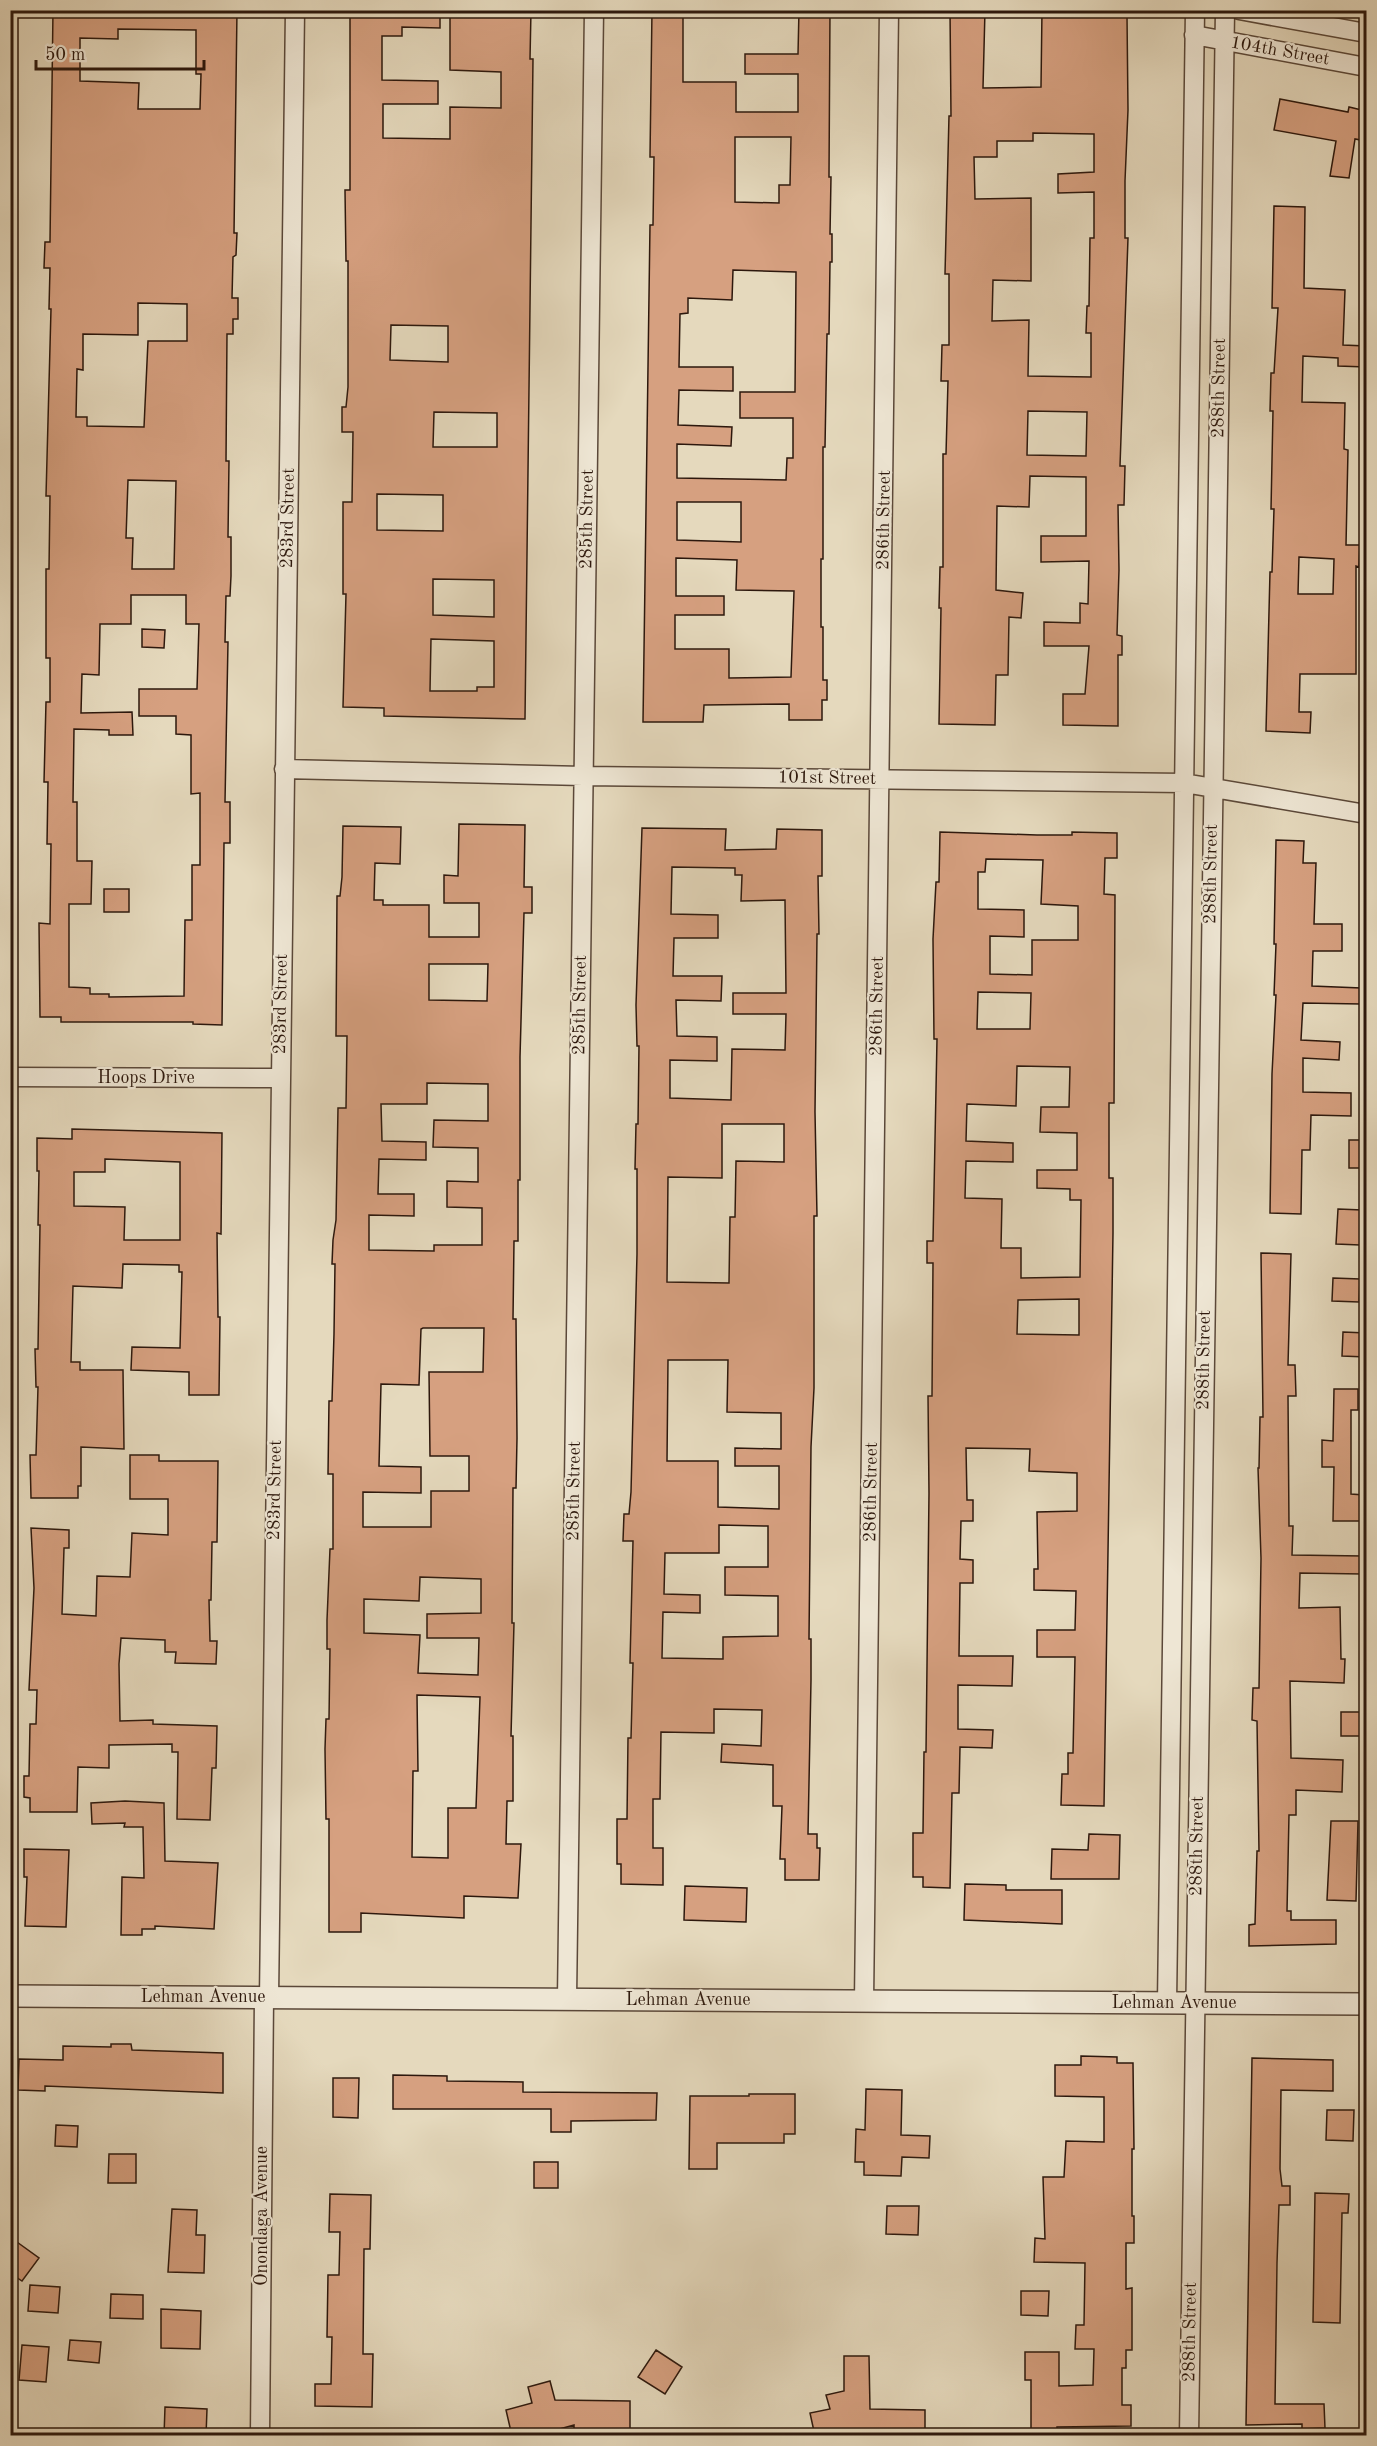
<svg xmlns="http://www.w3.org/2000/svg" width="1377" height="2446" font-family="'Old Standard TT',serif">
<rect width="100%" height="100%" fill="#e5d9bd"/>
<filter id="stains"><feTurbulence type="fractalNoise" baseFrequency=".00333" numOctaves="4"/><feColorMatrix values="0 0 0 0 .2 0 0 0 0 .09 0 0 0 0 .02 0 0 0 .5 -.17"/></filter>
<radialGradient id="worn" r=".72"><stop offset=".6" stop-color="#630" stop-opacity="0"/><stop offset="1" stop-color="#630" stop-opacity=".3"/></radialGradient>
<path fill="#d6a080" stroke="#2d180d" stroke-width="1.5" fill-rule="evenodd" d="M53,10H237L234,233H237L236,255L233,257L232,298H238V319H233V334H227L226,461H229L228,537H231V576L230,596H226L225,642H228L225,802H230V843H224L222,1025L193,1024V1022H61V1017H40L39,923L50,924L51,844H47L48,782H44L46,702H50V658H46V569H49L50,496H46L51,309H49L50,268H44L45,242H50ZM118,29L196,30V74H201L200,109H138L139,83L80,81V38L118,39ZM138,303L187,304V341H148L144,427L87,426V417H76L77,369L83,370V334L138,335ZM128,480L176,481L174,569H132L133,538H126ZM131,595H186V624H199L197,689H139V716H176V734L191,735V794L200,793V865H192V920H185L184,996L109,997V994H90V988L69,987V904H91L92,861H77V802H73L74,729L109,730V735H133L132,712L81,713L82,674L99,675L100,624H131Z
M350,10H440V28L402,27V36H382V80L438,81V104H383V138L450,139V107L501,108V72L450,70V13L488,14V10H531L530,59H533L525,719L384,716V708L343,707L346,594H343V502H352L353,432H342V407H346L348,387V261H346L345,190H350ZM391,325L448,326V362L390,360ZM434,412L497,413V447H433ZM377,494L443,495V531L377,530ZM433,579L494,580V617L433,615ZM431,639L494,641V687H477V691H430Z
M652,10H683V82H736V112H798V74H745V54H798L799,10H830L829,177H831L830,234H832V262H830L829,334H827L825,447H823V559H821V627H823V680H827V700H822V720H789V704L704,705L703,722H643L650,225H653L654,157H650ZM735,137H791L790,185H779V203L735,202ZM733,270L796,272L795,392H740V418H793V458H787L786,480L677,478V444L731,446L732,427L678,425L679,390L733,391V367H679L680,314L688,313V298L732,300ZM677,502H741V542L677,540ZM676,558L737,560L736,590L794,591L791,677L729,678V649H675V615H724V596H676Z
M950,10H985L983,88L1041,87L1042,10H1072V15L1127,16L1128,110L1125,181V238H1128L1120,466H1125L1124,505H1118L1119,570L1117,635L1122,636V655H1118V726L1063,725V694H1085L1089,646H1044V622L1080,623V603L1088,604L1089,561L1041,562V536H1086V477L1030,476L1029,507L997,506L996,590L1023,593L1021,618L1009,617L1008,675H996L995,725L939,724L941,608H939L940,567H943V454H946L948,381H941L942,345H949V274H945L949,116H951ZM1033,133L1094,134V172L1058,174V193L1094,192V238H1090L1089,306H1087L1086,333H1091V377L1028,376L1029,320L992,321L993,280L1031,281V198L975,199L974,157H997V141H1033ZM1028,411L1087,412L1086,456L1027,455Z
M1280,99L1348,112L1349,107L1366,111V141L1355,139L1349,178L1330,176L1336,141L1274,130Z
M1274,206L1305,207L1304,288L1345,290L1343,345L1366,346V367L1338,366V358L1303,356L1302,402L1345,403L1344,449L1348,450L1346,545H1360L1359,567L1356,566V674H1300L1299,712H1311L1310,733L1266,731L1270,572H1272L1274,509H1271L1273,411H1270L1271,373H1274L1278,308H1272ZM1299,557L1334,559L1333,594H1298Z
M142,629L165,630L164,648L142,647Z
M459,824L525,825L524,887H532V913H524L520,1057V1180H518V1241H514L513,1319H516L517,1438L516,1488H513L512,1623H514L511,1736H513V1801H507L506,1844H521L518,1898L464,1896V1918L361,1913V1932H329V1819H326L325,1749L326,1719H329L330,1649H327V1620L330,1549H333V1474H328L329,1401H332L334,1334L335,1264H332L333,1240L336,1220L338,1108H346L347,1036H336L337,896H340L342,877L343,826L401,827L400,864L375,863L374,900H383V905H429V937H479V903H444V875L458,876ZM429,964H488L487,1001L429,1000ZM427,1083L488,1084V1121L434,1120L433,1147L478,1148V1182L447,1181V1207L482,1208V1245H434V1251L369,1250V1215L414,1216V1194H378L379,1159L426,1160V1142L382,1141L381,1104H427ZM423,1328H484L483,1372H429L430,1456H469V1491H431V1527H363V1492L421,1493V1467L379,1466L381,1384L419,1385L421,1329ZM420,1577L481,1579V1613L427,1614V1638H479L478,1675L418,1673L420,1635L364,1633V1599L419,1601ZM417,1695L480,1697L476,1808H448V1858L412,1857L413,1771H418Z
M642,828L726,829L725,850L776,849L777,829L822,830V876H818L819,934H817L815,1112L817,1216H814V1388L811,1447L809,1639H811V1680L808,1834H817V1848H820L819,1880H785V1859H780L782,1806H773V1765L721,1762L722,1744L761,1746L762,1710L714,1709V1733L661,1732L660,1799H653V1848H663V1885L621,1884V1864H617V1819H627L628,1738H631L633,1663H630L633,1541H623L624,1514H629L631,1492L637,1254V1169H635L636,1124H638L639,1046H637L636,1005ZM672,867L735,868V875H742L741,901L785,900L786,993H733V1014H786L785,1050L732,1049L731,1100L670,1098V1060L717,1061V1037L677,1036L676,1000L721,1001L722,976H673L674,938H718V915L671,914ZM722,1124H784V1162L736,1161L735,1217H730L729,1283L667,1282L668,1177L722,1178ZM668,1360H728L727,1412L781,1413V1449L735,1448V1466H779V1509L718,1507V1461H667ZM719,1525L768,1526V1567H725V1595L778,1596V1636L723,1637V1659L662,1658L663,1612L700,1613V1595L664,1594L665,1553H719Z
M940,832L1037,835H1072V832L1117,833V858H1105L1104,894L1115,895L1114,1103H1109V1178H1113V1233L1104,1806L1061,1805L1062,1774H1068V1753H1073L1075,1657H1037V1630H1075L1076,1591L1034,1590V1569H1038L1037,1512L1077,1511V1473L1029,1471L1030,1449L966,1448L967,1500H973V1521H961L960,1559L973,1560V1583H960L959,1656H1013L1012,1686L958,1685V1729L993,1730L992,1748L960,1747L959,1793H952L950,1888L923,1887V1877H913V1833H923L924,1752H926L929,1493L928,1396H932L933,1263H927V1241H933L937,1039H934L933,939L936,882H939ZM986,859L1043,860L1041,904L1078,906V940H1032V975L990,974V936L1024,937V910L978,909V872H985ZM978,992L1031,993L1030,1029H977ZM1017,1066L1070,1067L1069,1107H1041L1040,1132L1077,1133V1170H1037V1188L1070,1189V1200H1081L1080,1277L1021,1278V1248H1001L1002,1199L965,1198L966,1161L1013,1162V1143L966,1141L967,1104L1016,1106ZM1079,1299V1335L1017,1334L1018,1300Z
M1276,840L1304,841L1303,863H1316L1314,924H1342V951H1313L1312,986L1361,988V1004L1303,1003L1301,1040L1340,1042L1339,1060L1303,1058V1092L1351,1093V1116L1311,1115L1310,1150H1302L1301,1214L1270,1213L1272,1074L1276,995H1274L1276,944H1274Z
M104,889H129V912H104Z
M72,1129L222,1133L221,1234L217,1233L218,1317H220L219,1395H189V1372L131,1370L132,1347L180,1348L182,1272H179V1265L123,1264L122,1288L73,1286L71,1362H80V1370H123L124,1449L81,1447V1486H78V1498H31L30,1455H36L38,1387H36L35,1349H38L40,1225H38L39,1171H37V1138L72,1139ZM105,1159L180,1162V1240H124L125,1207L74,1206V1172H105Z
M1349,1140H1366V1168H1349Z
M1338,1209L1362,1210L1360,1245L1336,1244Z
M1261,1253L1291,1254L1288,1365H1295L1296,1396H1288L1289,1526H1293L1292,1555L1363,1556L1362,1574L1300,1573L1299,1608L1340,1607L1341,1659H1345L1344,1683L1290,1681L1291,1758L1343,1760L1342,1792L1296,1790V1815H1289L1287,1911H1291V1920H1336V1944L1249,1946V1925L1255,1924L1257,1851H1259L1257,1721L1252,1720L1253,1688H1259L1261,1558L1258,1468H1259L1260,1417H1263Z
M1333,1278L1360,1279L1359,1302L1332,1301Z
M1343,1332L1366,1333V1357L1342,1356Z
M1334,1389H1358V1410H1351V1494L1364,1495V1521H1333L1334,1467H1322V1440L1333,1441Z
M130,1455H159V1461H218L217,1542H212L211,1600H209L210,1641H217L216,1664L175,1663L176,1652H165V1640L121,1638L119,1664L120,1721L153,1720V1724L217,1726L216,1768H212L210,1820L177,1819L178,1752H172V1744L109,1745V1768L78,1767L77,1812H30V1798L24,1797V1776H29L30,1724H36L37,1690H29L34,1588L31,1528L69,1530V1548H64L62,1614L96,1616L97,1576L130,1577L132,1533L168,1535V1499H130Z
M1341,1712H1366V1736H1341Z
M125,1801L164,1803L165,1861L218,1863L214,1929L155,1926V1929H142V1935H121L122,1877L144,1878L143,1827H124L125,1823L92,1824L91,1803Z
M1331,1821H1358L1356,1901L1327,1900Z
M1089,1834L1120,1835L1119,1879H1051L1052,1849L1088,1850Z
M24,1849L69,1850L66,1927L25,1926L27,1877H24Z
M965,1884L1006,1885V1890H1062V1924L964,1920Z
M685,1886L747,1888L746,1922L684,1920Z
M111,2044H131L132,2050L223,2053V2093L45,2086V2091L18,2090L19,2059L63,2060V2046L111,2047Z
M1081,2056L1117,2057V2063H1133L1134,2149H1132V2216H1134V2243H1126V2289L1132,2288V2350H1126V2368H1122V2405H1131V2426L1057,2427V2431H1031V2380H1025V2352H1059V2386L1093,2385L1094,2349H1075L1076,2325H1084L1085,2263L1034,2262L1035,2238L1045,2239L1043,2177H1064L1066,2141L1104,2142V2097L1055,2096V2065H1081Z
M1252,2058L1333,2060V2091L1281,2090L1280,2169L1282,2186H1290V2205H1279L1277,2263L1275,2404H1324L1325,2428L1302,2429V2424L1246,2425Z
M393,2075L447,2076V2081L523,2082V2092L657,2093L656,2120L571,2121V2132H551V2109H393Z
M333,2078H359L358,2118L333,2117Z
M866,2089L902,2090L901,2135L930,2136L929,2158L902,2157L901,2176L864,2175V2162H855L856,2129L865,2130Z
M749,2094H795V2134H784V2143H717V2169H689L690,2096H749Z
M1327,2110H1354L1353,2141L1326,2140Z
M56,2125L78,2126L77,2147L55,2146Z
M109,2154H136V2183H108Z
M534,2162H558V2188H534Z
M1315,2193L1349,2194L1348,2213H1342L1340,2323L1313,2322Z
M330,2194L371,2195L370,2249H364L363,2354H373L372,2407L315,2406V2384H331L332,2337H327L328,2275H339L340,2232H329Z
M887,2206H919L918,2235L886,2234Z
M172,2209L197,2210L196,2235H205L204,2273L168,2272Z
M10,2237L39,2258L22,2281L10,2273Z
M30,2285L60,2287L58,2313L28,2311Z
M1021,2291H1049L1048,2316L1021,2315Z
M111,2294L143,2295V2319L110,2318Z
M161,2309L201,2311L200,2349L161,2348Z
M70,2340L101,2342L99,2363L68,2360Z
M22,2345L49,2347L46,2382L19,2380Z
M656,2350L682,2367L665,2394L638,2377Z
M844,2356H869L870,2409L925,2410V2436H876V2429L851,2436H815L810,2413L830,2409L826,2395L844,2391Z
M550,2381L555,2400L630,2401V2435L574,2434V2425L534,2436H512L506,2410L532,2403L528,2387Z
M165,2407L207,2409L206,2436H164Z"/>
<g fill="none" stroke-linecap="round" stroke-linejoin="round">
<g stroke="#5b4839" stroke-width="21">
<path id="minor" d="M1239,10L1366,33
M1194,35L1366,67
M284,769L583,776L1184,783L1366,814
M10,1077L281,1078
M269,1998L295,10
M567,1999L594,10
M864,2001L889,10
M1167,2003L1195,10
M260,2436L264,1997
M1189,2436L1225,10"/>
</g>
<g stroke="#5b4839" stroke-width="24">
<path id="tertiary" d="M10,1996L1366,2004"/>
</g>
<use href="#minor" stroke="#eee6d4" stroke-width="18"/>
<use href="#tertiary" stroke="#eee6d4" stroke-width="21"/>
</g>
<g text-anchor="middle" dominant-baseline="central" stroke-width="4.5" stroke-linejoin="round" paint-order="stroke">
<g font-size="18" fill="#2d180d" stroke="#eee6d4">
<text transform="translate(1280 51) rotate(10)">104th Street</text>
<text transform="translate(1219 388) rotate(-89)">288th Street</text>
<text transform="translate(288 518) rotate(-89)">283rd Street</text>
<text transform="translate(587 519) rotate(-89)">285th Street</text>
<text transform="translate(884 520) rotate(-89)">286th Street</text>
<text transform="translate(827 778) rotate(1)">101st Street</text>
<text transform="translate(1211 874) rotate(-89)">288th Street</text>
<text transform="translate(281 1004) rotate(-89)">283rd Street</text>
<text transform="translate(580 1005) rotate(-89)">285th Street</text>
<text transform="translate(877 1006) rotate(-89)">286th Street</text>
<text x="146" y="1078">Hoops Drive</text>
<text transform="translate(1204 1360) rotate(-89)">288th Street</text>
<text transform="translate(275 1490) rotate(-89)">283rd Street</text>
<text transform="translate(574 1491) rotate(-89)">285th Street</text>
<text transform="translate(871 1492) rotate(-89)">286th Street</text>
<text transform="translate(1197 1846) rotate(-89)">288th Street</text>
<text x="203" y="1997">Lehman Avenue</text>
<text x="688" y="2000">Lehman Avenue</text>
<text x="1174" y="2003">Lehman Avenue</text>
<text transform="translate(262 2216) rotate(-90)">Onondaga Avenue</text>
<text transform="translate(1190 2332) rotate(-89)">288th Street</text>
</g>
</g>
<rect width="1377" height="2446" fill="none" stroke="#e5d9bd" stroke-width="36"/>
<rect x="12" y="12" width="1353" height="2422" fill="none" stroke="#2d180d" stroke-width="3"/>
<rect x="18" y="18" width="1341" height="2410" fill="none" stroke="#2d180d" stroke-width="1.5"/>
<path d="M36 60v9h168v-9" fill="none" stroke="#2d180d" stroke-width="3"/>
<text x="45" y="60" font-size="18" fill="#2d180d" stroke="#eee6d4" stroke-width="4.5" paint-order="stroke">50 m</text>
<rect width="100%" height="100%" filter="url(#stains)"/>
<rect width="100%" height="100%" fill="url(#worn)"/>
</svg>
